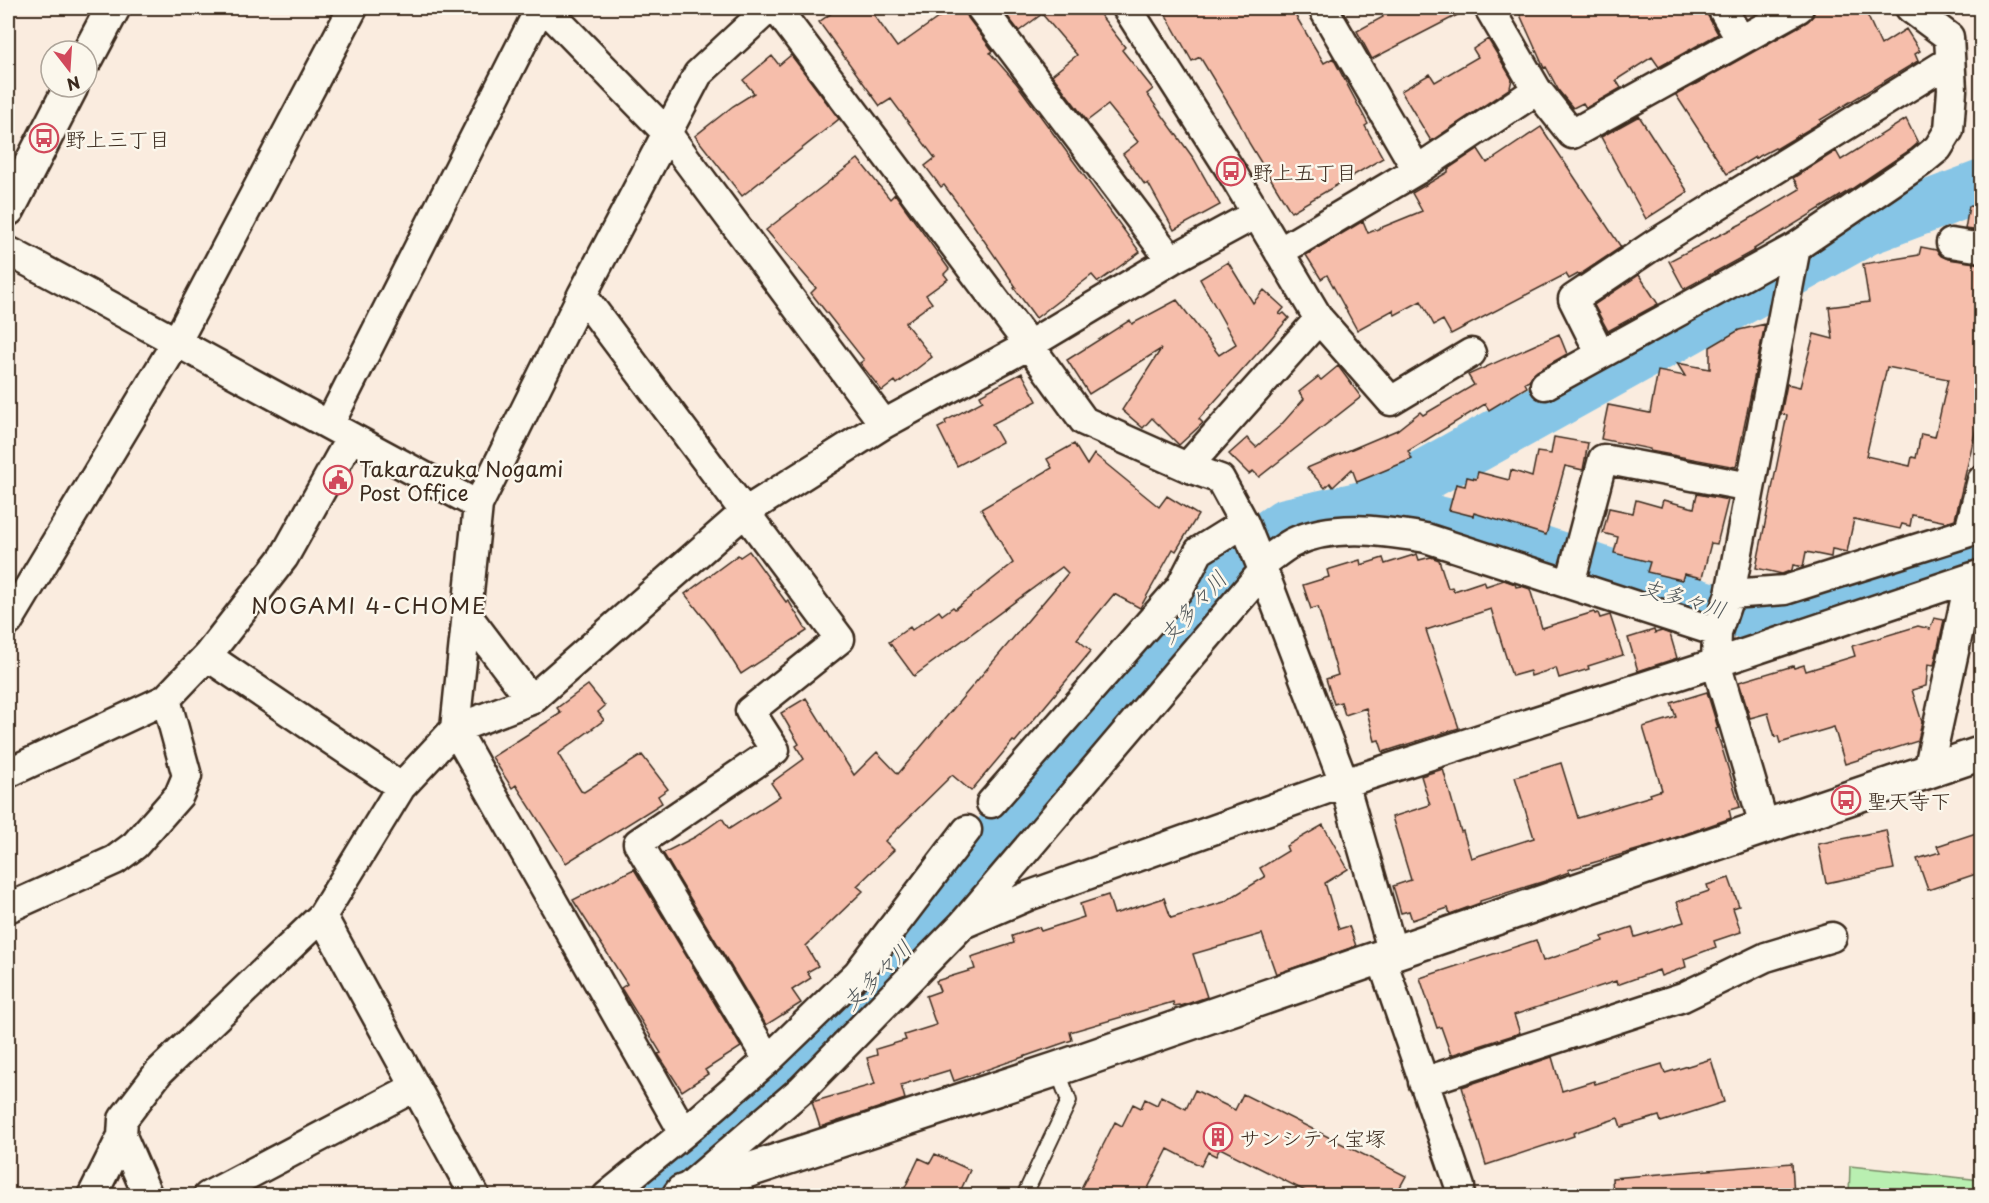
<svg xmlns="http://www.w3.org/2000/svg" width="1989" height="1203" font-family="'Playpen Sans','Klee One',sans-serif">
<rect width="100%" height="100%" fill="#faecdf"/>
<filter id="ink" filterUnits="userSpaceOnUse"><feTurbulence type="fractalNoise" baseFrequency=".0167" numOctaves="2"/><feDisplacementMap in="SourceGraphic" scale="12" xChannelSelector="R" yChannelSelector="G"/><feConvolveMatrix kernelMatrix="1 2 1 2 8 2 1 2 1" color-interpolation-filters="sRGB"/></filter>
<g filter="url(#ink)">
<path fill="#b9efb1" stroke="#7a8c68" stroke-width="1.5" d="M1850,1166L1981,1180V1195H1849Z"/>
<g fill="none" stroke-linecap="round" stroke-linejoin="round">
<path stroke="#86c5e6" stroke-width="52" d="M1371,505L1865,230L1982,186
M634,1196L758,1089L903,950L1215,574L1286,524L1371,505L1504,539L1705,607L1763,616L1982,548"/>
</g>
<path fill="#f6beab" stroke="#3b2a1e" stroke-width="1.5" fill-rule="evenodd" d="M839,8H869L897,47L952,8H965L968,18L993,51L990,53L1017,84L1140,252L1098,282L1092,275L1036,318L1014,288L1016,287L972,223L944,185L941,187L925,166L935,158L891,99L880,106L819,22Z
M1001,8H1095L1125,47L1122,50L1153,89L1147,94L1194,159L1220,205L1174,230L1148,183L1145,185L1123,154L1138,142L1108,105L1087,121L1052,75L1077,55L1042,14L1019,31Z
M1162,8H1291L1324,63L1333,58L1368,124L1365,126L1383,158L1291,212L1249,143L1237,118L1200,57L1192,61Z
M1378,8H1471L1372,59L1357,31L1383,17Z
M1517,8H1706L1708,16L1718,34L1659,67L1652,57L1616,80L1621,88L1586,108L1583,103L1573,108L1559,91L1546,67L1544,68Z
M1815,8H1864L1881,45L1906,29L1920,51L1915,54L1918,61L1820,120L1821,122L1776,149L1775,148L1756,158L1755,157L1727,174L1676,95L1807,22L1813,16Z
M1488,39L1512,79L1510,88L1431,141L1401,91L1430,74L1435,82L1478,57L1473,49Z
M791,55L839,119L742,196L695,136L733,106L754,93L743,80L772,56L779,65Z
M1639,116L1688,192L1646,219L1601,137Z
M1906,119L1918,143L1911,149L1850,190L1754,249L1755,250L1684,289L1669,261L1741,224L1800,189L1793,178L1836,151L1841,160Z
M1541,127L1621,247L1579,275L1578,274L1569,279L1566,274L1451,334L1443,320L1434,325L1421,301L1395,315L1393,310L1357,330L1327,275L1321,279L1306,255L1363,221L1368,233L1422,211L1412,193L1448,172V169L1478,149L1487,163Z
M858,159L890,199L895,194L949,269L944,274L948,279L926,295L932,303L905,323L932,357L897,384L895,381L882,391L860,363L864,360L811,293L816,288L766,230Z
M1969,206L1982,207V231L1965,229Z
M1921,247L1936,250L1941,256L1948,259L1982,264V403L1955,519L1946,522L1912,515L1910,526L1902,524L1900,529L1854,519L1847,552L1832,549L1831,557L1806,552L1803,567L1793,565L1792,570L1782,574L1756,568L1787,415L1781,414L1787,384L1800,387L1814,334L1833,339L1829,307L1869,302L1863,264L1919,255ZM1887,367L1948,379L1935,437L1921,434L1916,458L1912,457L1910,466L1866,456Z
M1228,262L1253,303L1264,290L1284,308L1279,314L1281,315L1284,313L1289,318L1199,419L1203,423L1179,445L1152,418L1143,428L1122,410L1161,349L1089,394L1067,360L1130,320L1132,324L1177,300L1219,355L1236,344L1200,279Z
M1639,275L1658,304L1608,331L1594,305Z
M1765,324L1736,467L1650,451V449L1601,439L1608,405L1650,413L1658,371L1685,376L1677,363L1710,369V347L1739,330Z
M1559,334L1567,354L1537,371L1529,381L1525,383L1527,387L1489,410L1485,404L1408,451L1412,459L1357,482L1352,469L1333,487L1330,483L1325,488L1307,468L1397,430L1420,412L1423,415L1474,385L1468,375Z
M1338,366L1361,397L1259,477L1253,471L1249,474L1229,454L1247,438L1256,447L1280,426L1304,399L1299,392L1318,377L1321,380Z
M1022,373L1037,401L992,424L1002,442L957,466L938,428L946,424L945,421L983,401L980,395Z
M1554,437L1588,443L1583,470L1565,466L1546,535L1474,513L1473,516L1449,510L1456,484L1465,486L1467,477L1476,479L1478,472L1509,480L1511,470L1532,477L1537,452L1551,454Z
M1074,444L1087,465L1094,454L1159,507L1167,496L1198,515L1176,551L1173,549L1140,608L1114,594L1077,639L1091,651L1015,742L1013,741L971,791L952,775L885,841L894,850L857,886L863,891L806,946L818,966L807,972L811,978L792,990L801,1003L766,1025L663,853L695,837L722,818L729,829L780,796L771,783L804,759L796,746L799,744L781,713L806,698L854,775L877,752L898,774L1068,573L1062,567L914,676L889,642L910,627L912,630L939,611L942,615L953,607L955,609L1013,563L981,509L1052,468L1047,459Z
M1697,494L1728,500L1717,544L1711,543L1702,578L1684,574L1682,580L1647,572L1650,562L1614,553L1618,537L1603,533L1609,508L1633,513L1636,500L1661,507L1663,500L1694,508Z
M749,551L786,602L788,600L807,631L741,674L714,631L685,594L738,555L740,557Z
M1417,554L1419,560L1431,557L1439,560L1448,588L1452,587L1454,591L1484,581L1486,586L1504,580L1515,584L1516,587L1521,586L1530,589L1542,628L1594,612L1595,614L1598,613L1600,618L1610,615L1623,655L1588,666L1589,669L1559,678L1556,668L1531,676L1530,671L1512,676L1491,609L1426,630L1459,728L1383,752L1379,740L1375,741L1366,708L1345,715L1341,702L1334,704L1326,679L1338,675L1318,607L1311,609L1303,585L1329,577L1327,570L1360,560L1361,565L1383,558L1385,564Z
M1934,618L1944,620L1934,665L1928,664L1926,686L1912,690L1922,722L1918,741L1845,764L1834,727L1780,743L1778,736L1775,737L1768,713L1750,718L1739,682L1793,666L1794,668L1804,665L1806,671L1855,656L1852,646L1918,626L1930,629Z
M1654,630L1655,633L1662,631L1670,634L1677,658L1638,671L1628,638Z
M588,685L605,706L598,712L604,720L558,754L581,791L584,792L642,755L668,789L658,796L662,803L566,863L516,785L512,788L492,757L561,713L557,708Z
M1707,692L1718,728L1716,729L1740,807L1729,810L1731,818L1654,845L1568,870L1569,872L1545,881L1480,901V903L1450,914L1448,908L1412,920L1409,911L1401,913L1393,886L1411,880L1392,817L1430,805L1421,776L1443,769L1461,832L1463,831L1471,858L1534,838L1515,777L1561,763L1578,818L1651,796L1650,794L1662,790L1643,727L1676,717L1671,703Z
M1323,825L1348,869L1325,883L1339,929L1349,926L1356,946L1276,974L1262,934L1193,954L1207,997L1181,1006L1180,1005L1174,1006L1173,1002L1070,1032L1072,1040L954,1081L950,1070L901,1085L905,1099L820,1127L812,1102L875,1084L867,1058L877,1055L876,1049L906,1040L904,1035L936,1025L926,996L940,991L936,981L975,969L971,957L1014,943L1012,936L1039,927L1041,931L1084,917L1080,904L1108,895L1114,914L1164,898L1171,918L1224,902L1265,877L1260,868L1288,851L1286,846Z
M1886,830L1894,869L1826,883L1818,844Z
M1982,831V872L1928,890L1917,859L1940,852L1937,846Z
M634,869L741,1047L705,1070L708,1074L682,1091L658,1054L661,1053L621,988L627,984L573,900Z
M1729,878L1739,906L1733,908L1741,932L1714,941L1716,947L1684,959L1686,967L1661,976L1659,970L1617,985L1616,981L1514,1015L1520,1033L1451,1055L1441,1027L1437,1028L1420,978L1536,940L1543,961L1603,941L1602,937L1632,927L1635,937L1684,922L1677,902L1709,891L1707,885Z
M1552,1057L1562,1091L1594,1081L1595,1084L1662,1064L1665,1073L1711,1059L1724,1102L1661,1122L1659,1116L1621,1127L1618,1118L1573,1133L1574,1136L1486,1165L1462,1087Z
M1195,1090L1235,1110L1243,1094L1406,1176L1395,1196H1315L1220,1148L1216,1156L1208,1152L1201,1166L1168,1149L1144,1196H1077L1115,1122L1122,1126L1133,1104L1141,1108L1145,1099L1157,1105L1161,1096L1186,1109Z
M935,1154L970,1170L958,1196H901L919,1158L930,1163Z
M1792,1163L1794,1196H1613L1612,1178Z"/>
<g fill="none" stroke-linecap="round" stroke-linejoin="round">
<g stroke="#3b2a1e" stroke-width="18">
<path id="service" d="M1024,1196L1069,1101L1057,1069"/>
</g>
<g stroke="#3b2a1e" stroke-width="33">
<path id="minor" d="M545,8L666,132L884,424
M776,8L1029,345L1084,421L1187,467
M1127,8L1231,171L1319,319L1187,467L1220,479L1244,523L1261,565L1344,783L1393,953
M1323,8L1417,170
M1722,8L1740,39
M1537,90L1572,134L1799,8
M1951,243L1982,248
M8,251C165,334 320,422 478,505
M1279,252L1417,170L1537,90L1489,8
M1171,260L1256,214
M582,295L840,639L750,711L775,750L638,843L768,1060
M1319,319L1391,401L1471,353
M1600,353L1573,299L1655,244L1950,61
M1545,385L1796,247L1921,162L1938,148L1949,130L1952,90L1949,37L1910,8
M329,425L540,8
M1969,531L1982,480
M1261,565C1271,558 1281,549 1292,543C1334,523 1382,531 1426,538L1717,632
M1570,584L1603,459L1750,487
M1730,594L1785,590L1982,528
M466,614L531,700
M8,622L177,341L353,8
M207,656L401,787
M1928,771L1970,578
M8,773L166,699L207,656L284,557L351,437
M991,803L1180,588L1199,551L1244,523
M1765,828L1716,663L1717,632L1730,594L1796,247
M8,908L115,860L135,845L179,795L187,776L166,699
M322,916L475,1196
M963,924L1028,896L1344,783L1716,663L1982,574
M1381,957L1460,1187
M1423,1082L1683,997L1766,957L1832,937
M684,1133L455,729L531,700L745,512L884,424L1029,345L1171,260L981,8
M686,1189L802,1089L963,924L1263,571
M92,1196L122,1136
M148,1196L122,1136L123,1119L159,1072L322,916L401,787L455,729L478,505L582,295L698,74L769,8
M208,1196L415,1087
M607,1196L684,1133L768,1060L858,973L967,830"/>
</g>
<g stroke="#3b2a1e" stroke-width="38">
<path id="tertiary" d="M87,57L113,8
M8,209L71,87
M679,1196L682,1192L1057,1069L1381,957L1982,753"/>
</g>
<use href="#service" stroke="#fbf7ec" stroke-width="14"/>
<use href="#minor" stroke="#fbf7ec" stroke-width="28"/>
<use href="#tertiary" stroke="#fbf7ec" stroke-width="33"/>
</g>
</g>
<defs>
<g id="bus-ring" transform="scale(1.5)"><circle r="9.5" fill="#fbf7ec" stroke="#d1495b" stroke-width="1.5"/><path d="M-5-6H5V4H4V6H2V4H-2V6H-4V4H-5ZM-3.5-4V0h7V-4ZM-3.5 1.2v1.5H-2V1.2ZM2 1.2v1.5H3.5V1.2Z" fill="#d1495b"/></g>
<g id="civic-ring" transform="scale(1.5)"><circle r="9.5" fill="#fbf7ec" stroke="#d1495b" stroke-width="1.5"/><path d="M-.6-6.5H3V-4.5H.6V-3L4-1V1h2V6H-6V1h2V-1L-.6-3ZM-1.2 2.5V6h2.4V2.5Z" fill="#d1495b"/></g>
<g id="building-ring" transform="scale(1.5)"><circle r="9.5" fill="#fbf7ec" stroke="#d1495b" stroke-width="1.5"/><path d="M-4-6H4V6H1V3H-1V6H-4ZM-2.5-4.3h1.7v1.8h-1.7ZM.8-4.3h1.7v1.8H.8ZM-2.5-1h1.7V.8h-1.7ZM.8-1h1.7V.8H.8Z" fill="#d1495b"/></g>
</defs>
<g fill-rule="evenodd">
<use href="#bus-ring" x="44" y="138"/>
<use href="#bus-ring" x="1231" y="171"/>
<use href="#civic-ring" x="338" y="480"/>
<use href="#bus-ring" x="1846" y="800"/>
<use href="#building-ring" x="1218" y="1137"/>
</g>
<g text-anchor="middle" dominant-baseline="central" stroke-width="5" stroke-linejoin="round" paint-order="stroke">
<g font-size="21" fill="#3b2a1e" stroke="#fbf7ec" text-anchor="start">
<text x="65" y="138">野上三丁目</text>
<text x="1252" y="171">野上五丁目</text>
<text x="359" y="468">Takarazuka Nogami<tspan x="359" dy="24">Post Office</tspan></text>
<text x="1867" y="800">聖天寺下</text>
<text x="1239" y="1137">サンシティ宝塚</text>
</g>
<g font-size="22" font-style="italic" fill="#52585a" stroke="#fbf7ec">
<text transform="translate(1684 597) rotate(16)">支多々川</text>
<text transform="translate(1192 606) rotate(-48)">支多々川</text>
<text transform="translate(876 974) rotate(-45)">支多々川</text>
</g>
<g font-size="22" letter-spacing="1.5" fill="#3b2a1e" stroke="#fbf7ec">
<text x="369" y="604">NOGAMI 4-CHOME</text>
</g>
</g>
<rect width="1989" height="1203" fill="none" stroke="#fbf7ec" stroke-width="30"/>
<rect x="15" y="15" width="1959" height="1173" fill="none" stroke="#3b2a1e" stroke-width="2" filter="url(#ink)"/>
<g transform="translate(69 69) rotate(163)"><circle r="28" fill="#fbf7ec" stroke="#aea59a" stroke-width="1.5"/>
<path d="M0-4.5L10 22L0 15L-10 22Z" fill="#d1495b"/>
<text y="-9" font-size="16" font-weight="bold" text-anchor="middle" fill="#3b2a1e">N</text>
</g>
</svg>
